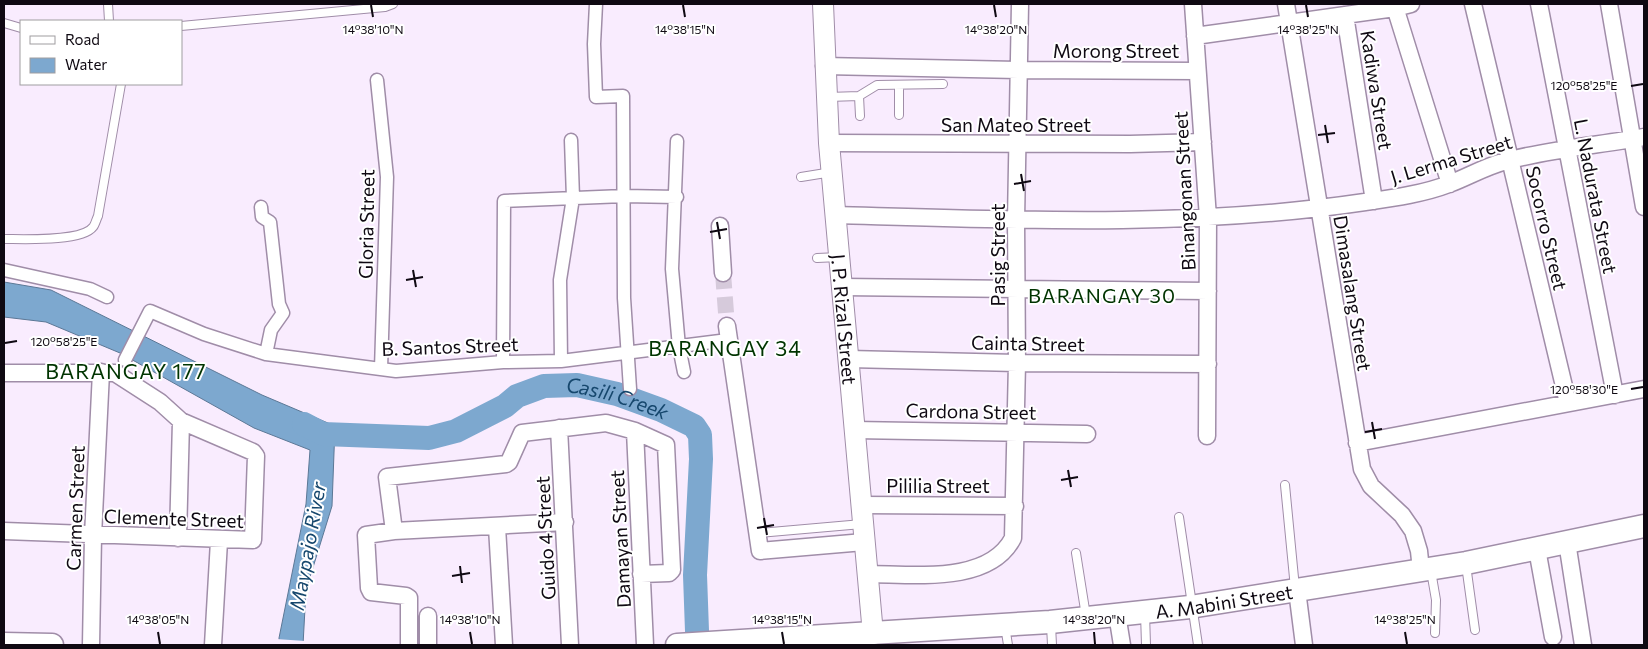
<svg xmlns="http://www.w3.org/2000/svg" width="1648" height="649" font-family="Commissioner,sans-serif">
<rect width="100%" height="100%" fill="#f9ecfe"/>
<path fill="#7da8cf" stroke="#5c7896" d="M4,282L51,290L262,395L335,426L332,506L306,590L303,645H279V638L306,504L310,450L254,428L120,353L46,322L4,317Z"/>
<path fill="#f9ecfe" d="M276,639L305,641V645H276Z"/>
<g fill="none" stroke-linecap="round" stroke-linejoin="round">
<path stroke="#7da8cf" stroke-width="24" id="s1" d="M304,424L323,434L429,438L456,431L505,406L517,396L544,386L577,385L617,394L661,410L694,426L700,435L701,459L695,575L697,631"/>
<path stroke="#d6cadb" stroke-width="16" stroke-dasharray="16 8" stroke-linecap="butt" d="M723,273L727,326"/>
<g stroke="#a08da8" stroke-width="10">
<path id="service" d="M108,4L109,21
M4,23L21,28
M181,26L385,7L393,4
M899,85V115
M859,96L860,116
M828,97L859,96L877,85L943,84
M801,177L832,172
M4,239C22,239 82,242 93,227C95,225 96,220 98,216L121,84
M817,258L839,257
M1285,485L1295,588
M1179,517L1198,645
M758,533L862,524
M1076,553L1086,616
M1466,565L1475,630
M1431,571L1436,600L1435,633
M1145,613L1146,645
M1051,625L1052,645
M1005,626L1008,645"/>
</g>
<g stroke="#a08da8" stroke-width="15">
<path id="pedestrian" d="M596,4L594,44L596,97L623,96L624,298L630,389
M377,80L387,177L381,369
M677,141L672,269L679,347L684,372
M261,207L262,217L270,222L279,304L283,313L271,330L266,354
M4,270L90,289L107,297
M125,360L150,311L204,334L266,354L396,371L503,362L561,361L728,340
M561,361L560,280L573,198L571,140
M503,362L504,201L624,196L677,197"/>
</g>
<g stroke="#a08da8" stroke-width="19">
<path id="minor" d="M1193,4L1208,218L1207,436
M1286,4L1362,469L1371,486L1402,515L1413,531L1419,551L1421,570
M1394,4L1450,184
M1473,4L1568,403
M1539,4L1615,395
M1609,4L1644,207
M1345,15L1374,201
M1195,36L1395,8L1411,4
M824,66L1018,70L1197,71
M829,143L1130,144L1203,142
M835,215C1012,220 1190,228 1365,202C1393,198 1423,194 1449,184C1470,176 1484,167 1506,161C1551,149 1599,145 1644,137
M720,226L723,273
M842,287L1208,291
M727,326L760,551L864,542
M849,359L1017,363L1208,364
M4,373H115L160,402L181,421L253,452L256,456L253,540L4,531
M559,428L570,645
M854,430L1087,434
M635,431L645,645
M1357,443L1644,389
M861,505L1015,506
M497,527L504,645
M394,531L565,522
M178,538L181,421
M1567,542L1583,645
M1537,549L1553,637
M867,574C912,574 989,585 1013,538L1017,363L1016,220L1020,4
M1295,590L1298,598L1304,645
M1117,614L1122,645
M91,645L93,536L101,372
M213,645L219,541
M409,645V598L406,596L371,592L369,588L366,535L394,531L387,477L506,464L509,462L522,433L606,423L635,431L666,445L672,570L669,573L641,574
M428,645V616"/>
</g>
<g stroke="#a08da8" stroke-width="22">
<g id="tertiary">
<path id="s2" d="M823,4L829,143L873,634"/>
</g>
</g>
<g stroke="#a08da8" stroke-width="25">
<g id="secondary">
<path d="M4,644L52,645"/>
<path id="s3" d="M677,645L1050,622L1190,607L1466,563L1644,526"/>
</g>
</g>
<use href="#service" stroke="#fff" stroke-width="8"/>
<use href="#pedestrian" stroke="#fff" stroke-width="12"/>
<use href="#minor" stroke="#fff" stroke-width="16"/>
<use href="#tertiary" stroke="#fff" stroke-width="20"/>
<use href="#secondary" stroke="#fff" stroke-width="22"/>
</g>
<path fill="none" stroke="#0f0912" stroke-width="2" d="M371,5L373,17M683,5L685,17M994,5L996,17M1306,5L1308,17M1631,86L1643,84M1325,125L1328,143M1318,135L1335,133M1021,174L1024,191M1014,184L1031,181M717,222L720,239M710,232L727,229M413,270L416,287M406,280L423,277M5,343L17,341M1631,389L1643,387M1372,422L1375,439M1365,432L1382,429M1068,470L1071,487M1061,480L1078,477M764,518L767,535M757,528L774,525M460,566L462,583M452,576L470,573M158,632L160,644M470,632L472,644M782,632L784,644M1094,632L1095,644M1405,632L1407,644"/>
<g text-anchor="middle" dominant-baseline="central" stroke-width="4" stroke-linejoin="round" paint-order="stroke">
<g font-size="19" fill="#0f0912" stroke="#fff">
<text x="1116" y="50">Morong Street</text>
<text transform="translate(1377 90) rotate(81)">Kadiwa Street</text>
<text x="1016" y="124">San Mateo Street</text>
<text transform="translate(1451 159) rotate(-17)">J. Lerma Street</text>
<text transform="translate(1184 191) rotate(-93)">Binangonan Street</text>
<text transform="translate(1596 196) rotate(79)">L. Nadurata Street</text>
<text transform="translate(366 224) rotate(-89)">Gloria Street</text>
<text transform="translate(1547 228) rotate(77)">Socorro Street</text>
<text transform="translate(997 255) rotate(-90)">Pasig Street</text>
<text transform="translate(1353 293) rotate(81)">Dimasalang Street</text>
<text stroke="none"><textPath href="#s2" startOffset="316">J. P. Rizal Street</textPath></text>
<text transform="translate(1028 343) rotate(1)">Cainta Street</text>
<text transform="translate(450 346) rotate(-2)">B. Santos Street</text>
<text transform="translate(971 411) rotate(1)">Cardona Street</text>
<text x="938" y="485">Pililia Street</text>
<text transform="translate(75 508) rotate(-88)">Carmen Street</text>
<text transform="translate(174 518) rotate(2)">Clemente Street</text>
<text transform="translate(545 538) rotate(-93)">Guido 4 Street</text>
<text transform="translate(620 539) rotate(-93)">Damayan Street</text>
<text stroke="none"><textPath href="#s3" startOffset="549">A. Mabini Street</textPath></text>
</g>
<g font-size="20" letter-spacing="1" fill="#003400" stroke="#fff">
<text x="1102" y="295">BARANGAY 30</text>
</g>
<g font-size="20" font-style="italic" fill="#16476d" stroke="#fff">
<text stroke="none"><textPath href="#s1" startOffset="330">Casili Creek</textPath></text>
<text transform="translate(307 546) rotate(-80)">Maypajo River</text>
</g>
<g font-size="21" letter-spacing="1" fill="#003400" stroke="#fff">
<text x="725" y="347">BARANGAY 34</text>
<text x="126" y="370">BARANGAY 177</text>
</g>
</g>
<g font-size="12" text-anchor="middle" fill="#0f0912" stroke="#fff" stroke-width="4" stroke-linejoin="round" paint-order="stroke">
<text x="373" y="34">14°38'10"N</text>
<text x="685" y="34">14°38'15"N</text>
<text x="996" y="34">14°38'20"N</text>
<text x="1308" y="34">14°38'25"N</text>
<text x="1584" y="90">120°58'25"E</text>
<text x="64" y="346">120°58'25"E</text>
<text x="1584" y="394">120°58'30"E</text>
<text x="158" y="624">14°38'05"N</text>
<text x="470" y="624">14°38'10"N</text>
<text x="782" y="624">14°38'15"N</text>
<text x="1094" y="624">14°38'20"N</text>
<text x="1405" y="624">14°38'25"N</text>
</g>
<rect width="1648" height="649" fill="none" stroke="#0f0912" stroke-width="10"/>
<rect x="20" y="20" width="162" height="65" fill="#ffffff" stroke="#9f9da0"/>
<rect x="30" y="36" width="25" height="8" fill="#ffffff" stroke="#9f9da0"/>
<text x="65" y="45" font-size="15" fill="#0f0912">Road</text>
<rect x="30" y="58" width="25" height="15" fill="#7da8cf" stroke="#9f9da0"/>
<text x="65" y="70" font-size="15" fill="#0f0912">Water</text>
</svg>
